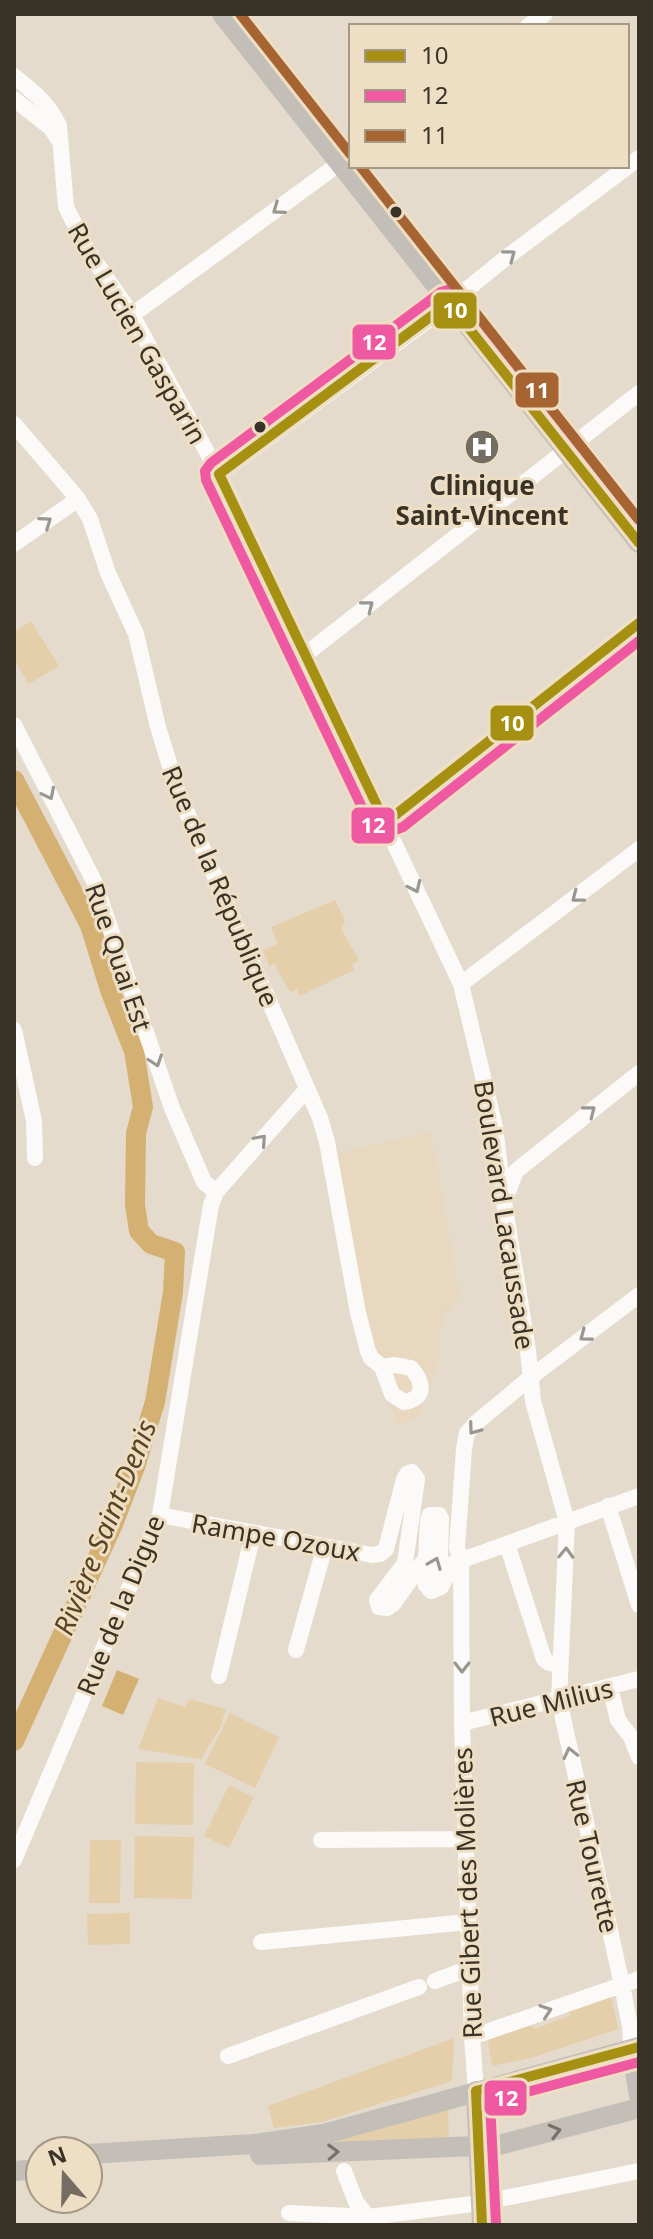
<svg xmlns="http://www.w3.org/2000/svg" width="653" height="2239" font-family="'Noto Sans',sans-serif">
<rect width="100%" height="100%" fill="#e4dbcd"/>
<path fill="#e7d8bf" d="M431,1132L460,1297L446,1313L438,1336L441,1354L419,1416L398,1426L372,1356L335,1153Z"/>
<path fill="#e5cfaa" d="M31,621L59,666L29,684L14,660V632Z
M335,900L345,921L341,929L359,960L352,964L354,970L300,996L297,989L290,992L274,964L269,966L263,950L278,944L271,927Z
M158,1698L185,1707L189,1699L226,1709L220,1728L201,1759L138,1749Z
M230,1713L279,1737L255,1788L205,1764Z
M136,1762L194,1763L193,1825L135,1824Z
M229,1785L254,1797L229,1848L204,1836Z
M135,1836L194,1837L192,1899L134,1898Z
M90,1840H121L120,1903H89Z
M130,1913V1944L88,1945L87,1914Z
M611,1994L618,2029L531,2058L492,2066L487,2036L527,2023L535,2029L571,2015L564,2009Z
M454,2038L452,2081L322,2122L274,2128L268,2106Z
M448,2105L449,2140L338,2142L339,2137Z"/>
<path fill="#d4b073" d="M117,1670L139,1679L123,1715L102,1706Z"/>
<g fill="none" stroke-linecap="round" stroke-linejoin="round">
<path stroke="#d4b073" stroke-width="20" d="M14,780L90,925L110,990L134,1051L143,1107L136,1133L135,1205L139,1231L151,1244L175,1252L173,1292L155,1402L135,1467L113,1524L14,1741"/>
<path stroke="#fbfaf8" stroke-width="16" d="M528,26L545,14
M14,76C33,92 49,103 59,126L66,207L88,251L132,315L219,474L461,984L495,1127L505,1208L528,1350L533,1401L567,1522L559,1700L622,1985L630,2027L631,2049
M14,99L51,128L58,139
M132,315L351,155
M14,424L78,499L90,519L108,573L136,634L158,727L178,792L320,1118L327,1142L358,1313L368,1351L371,1358L382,1367L392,1394L404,1402C426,1399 424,1382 411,1368L395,1365L382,1367
M219,474L439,312L507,257L639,158
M14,544L78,499
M306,654L639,393
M14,725L94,881L172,1108L204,1182L216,1192
M382,816H394L639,623
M461,984L639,849
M14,1030L34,1121L35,1158
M507,1194L516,1171L639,1073
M608,1506L639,1605
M160,1515L372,1555L380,1554L386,1549L404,1479L407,1474L412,1472L417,1479L405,1563L377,1600L379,1607L387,1608L393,1604L426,1558L428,1520L430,1515H439L441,1519L440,1559L426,1585L431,1591L441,1587L454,1563L639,1496
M507,1544L544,1659L549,1663L560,1665
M296,1650L325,1546
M219,1676L253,1534
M610,1687L618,1720L631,1737L639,1757
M462,1723L639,1679
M321,1840L466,1839
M14,1860L160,1515L211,1205L216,1192L307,1089
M261,1942L468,1922
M435,1981L470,1968
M472,2037L639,1979
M228,2056L419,1987
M476,2091L472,2037L462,1723L461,1558L457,1548L464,1449L467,1433L476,1423L531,1377L639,1295
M344,2171L356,2202L372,2222
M289,2213L369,2217L480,2203L639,2171"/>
<path stroke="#c3beb7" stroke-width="20" d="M222,14L639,543
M631,2049L639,2095
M476,2091L482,2225
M88,2154L254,2144L324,2134L639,2047
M260,2155L499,2145L639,2108
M14,2171L40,2169"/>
<g stroke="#eedec3" stroke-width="16">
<path id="bus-1" d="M219,474L449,303L639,543
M219,474L382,816
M382,816H394L639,623
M476,2091L639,2047
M476,2091L482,2225"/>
</g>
<g stroke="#eedec3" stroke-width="16">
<path id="bus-2" d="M639,520L460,294L451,289L441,292L211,463L205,471L206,480L369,822L376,829L395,830L403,827L639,641
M496,2224L490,2102L639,2062"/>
</g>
<g stroke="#eedec3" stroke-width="16">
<path id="bus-3" d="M240,14L351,155
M360,166L639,520"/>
</g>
<use href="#bus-1" stroke="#a59012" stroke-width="10"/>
<use href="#bus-2" stroke="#ef59a1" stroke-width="10"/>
<use href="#bus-3" stroke="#a76433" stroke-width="10"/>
</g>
<defs><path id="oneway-chevron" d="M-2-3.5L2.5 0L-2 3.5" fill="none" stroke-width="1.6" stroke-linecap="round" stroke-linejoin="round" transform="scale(2)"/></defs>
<g stroke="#9a9690">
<use href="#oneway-chevron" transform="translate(278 209) rotate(144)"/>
<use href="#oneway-chevron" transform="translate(510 255) rotate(-37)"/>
<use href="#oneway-chevron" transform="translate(46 522) rotate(-35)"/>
<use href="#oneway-chevron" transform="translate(368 606) rotate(-38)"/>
<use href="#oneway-chevron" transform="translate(49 794) rotate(63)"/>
<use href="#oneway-chevron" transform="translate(415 887) rotate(65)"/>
<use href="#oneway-chevron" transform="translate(577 897) rotate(142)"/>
<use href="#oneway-chevron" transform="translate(156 1061) rotate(71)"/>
<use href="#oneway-chevron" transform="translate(590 1111) rotate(-38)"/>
<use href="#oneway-chevron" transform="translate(261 1140) rotate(-48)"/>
<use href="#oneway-chevron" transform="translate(585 1336) rotate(143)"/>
<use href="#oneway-chevron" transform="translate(474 1429) rotate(126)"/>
<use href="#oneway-chevron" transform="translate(566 1553) rotate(-88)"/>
<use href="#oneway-chevron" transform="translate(435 1563) rotate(-68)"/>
<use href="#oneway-chevron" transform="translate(462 1667) rotate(90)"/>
<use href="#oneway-chevron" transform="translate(570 1753) rotate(-103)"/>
<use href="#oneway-chevron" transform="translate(546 2011) rotate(-19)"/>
</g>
<g stroke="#777168">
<use href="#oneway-chevron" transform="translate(555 2131) rotate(-15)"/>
<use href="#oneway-chevron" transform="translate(333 2152) rotate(-2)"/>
</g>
<defs>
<g id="hospital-disc" transform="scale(1.8)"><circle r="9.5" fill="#746d61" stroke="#eedec3"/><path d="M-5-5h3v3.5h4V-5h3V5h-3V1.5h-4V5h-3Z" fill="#fff"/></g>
</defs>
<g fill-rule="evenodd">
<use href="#hospital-disc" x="482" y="447"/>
</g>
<g fill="#383227" stroke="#eedec3" stroke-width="3">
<circle cx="396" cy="212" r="7"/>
<circle cx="260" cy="427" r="7"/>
</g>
<g text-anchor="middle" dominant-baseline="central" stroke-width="6" stroke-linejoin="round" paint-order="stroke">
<g font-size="26" fill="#383227" stroke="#eedec3">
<text transform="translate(138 333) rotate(60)">Rue Lucien Gasparin</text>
<text transform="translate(221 886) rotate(67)">Rue de la République</text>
<text transform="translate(119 957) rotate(71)">Rue Quai Est</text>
<text transform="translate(505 1215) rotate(81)">Boulevard Lacaussade</text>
<text transform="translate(276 1537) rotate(10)">Rampe Ozoux</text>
<text transform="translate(120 1605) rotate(-68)">Rue de la Digue</text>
<text transform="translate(551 1702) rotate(-14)">Rue Milius</text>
<text transform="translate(593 1856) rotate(77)">Rue Tourette</text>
<text transform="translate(467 1893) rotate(-92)">Rue Gibert des Molières</text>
</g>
<g font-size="26" font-weight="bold" fill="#383227" stroke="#eedec3">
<text x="482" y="485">Clinique<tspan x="482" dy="30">Saint-Vincent</tspan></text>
</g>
<g font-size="28" font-style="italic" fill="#5a4523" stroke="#eedec3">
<text transform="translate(104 1527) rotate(-68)">Rivière Saint-Denis</text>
</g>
</g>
<g stroke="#eedec3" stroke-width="3">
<rect x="432" y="291" width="46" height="39" rx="8" fill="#a59012"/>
<rect x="351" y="323" width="46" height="38" rx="8" fill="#ef59a1"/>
<rect x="514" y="371" width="46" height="38" rx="8" fill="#a76433"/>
<rect x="489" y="704" width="46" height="38" rx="8" fill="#a59012"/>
<rect x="350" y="806" width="46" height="39" rx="8" fill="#ef59a1"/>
<rect x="483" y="2079" width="45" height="38" rx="8" fill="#ef59a1"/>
</g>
<g font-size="22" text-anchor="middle" font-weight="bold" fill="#fff">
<text x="455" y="318">10</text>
<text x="374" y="350">12</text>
<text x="537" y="398">11</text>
<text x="512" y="731">10</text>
<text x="373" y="833">12</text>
<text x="506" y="2106">12</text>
</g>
<rect width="653" height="2239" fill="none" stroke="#383227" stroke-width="32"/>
<rect x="349" y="24" width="280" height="144" fill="#eedec3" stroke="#a59985" stroke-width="2"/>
<rect x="365" y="50" width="40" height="12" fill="#a59012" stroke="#a59985" stroke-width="2"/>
<text x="421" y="64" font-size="24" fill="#383227">10</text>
<rect x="365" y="90" width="40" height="12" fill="#ef59a1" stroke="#a59985" stroke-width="2"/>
<text x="421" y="104" font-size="24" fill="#383227">12</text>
<rect x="365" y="130" width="40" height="12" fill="#a76433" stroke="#a59985" stroke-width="2"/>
<text x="421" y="144" font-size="24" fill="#383227">11</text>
<g transform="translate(64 2175) rotate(340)"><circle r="38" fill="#eedec3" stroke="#a59985" stroke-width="2"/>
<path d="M0-6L14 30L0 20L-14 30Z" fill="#746d61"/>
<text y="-12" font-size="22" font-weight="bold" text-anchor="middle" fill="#383227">N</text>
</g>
</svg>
